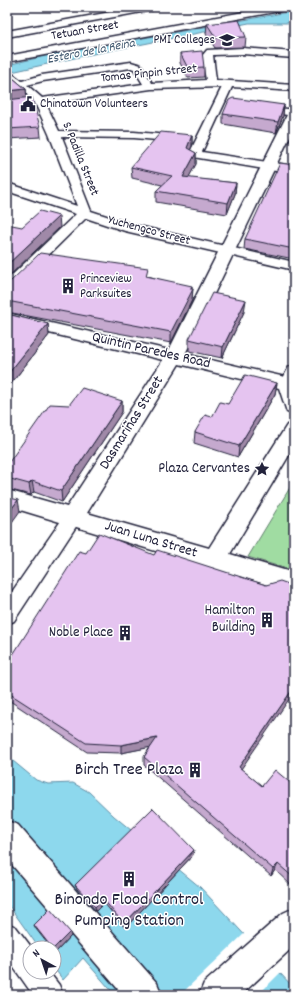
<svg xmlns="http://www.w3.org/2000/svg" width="301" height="1002" font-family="Dekko,sans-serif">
<rect width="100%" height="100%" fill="#fff"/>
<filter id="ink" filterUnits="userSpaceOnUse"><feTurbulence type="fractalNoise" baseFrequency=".025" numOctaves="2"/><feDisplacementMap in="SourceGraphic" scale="8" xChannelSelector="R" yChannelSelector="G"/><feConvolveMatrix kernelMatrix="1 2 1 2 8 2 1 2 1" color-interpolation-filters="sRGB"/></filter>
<g filter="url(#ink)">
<path fill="#a0dca2" stroke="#617f6e" d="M294,481V571L248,557Z"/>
<path fill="#8dd8ed" stroke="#628fa6" d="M294,11V23H249L88,55L7,73V65L54,54Z
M7,756L36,780L48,784L73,783L89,792L114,816L200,887L293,987L294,986V995H115L83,958L63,980L54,968V948H39L7,903Z"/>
<path fill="#fff" d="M245,933L281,972L258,995H180Z"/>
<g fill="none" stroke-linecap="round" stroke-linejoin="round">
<g stroke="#22223b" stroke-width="3">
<path id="street" d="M138,7H156L152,10L7,37V31Z
M271,7H289L285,10L7,62V56Z
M243,48L294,52V58L243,54L213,55L216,80L294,85V91L232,87L202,152L294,166V174L193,157L190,152L222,87L151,89L46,104L59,131L134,132L180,136L186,139L180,142L134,138L62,137L91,211L134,225L294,262V270L125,231L86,218L12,291L7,292V280L76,214L7,191V183L77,206L49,134L36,105L7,109V103L31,100L7,78V70L22,81L42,75L131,62L141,65L152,83L206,80L202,56L207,50ZM131,68L134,69L143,84L42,98L27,85L43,81Z
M259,105L294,110V116L255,110L254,108L255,106Z
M294,366V387L288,389L282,388L280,384L289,367Z
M73,510L79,512L82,517L79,522L14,621L7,624V599L67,512Z
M7,923L16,927L32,948H30V972H49L59,985L63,995H33L7,958Z"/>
</g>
<g stroke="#22223b" stroke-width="3">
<path id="secondary" d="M294,111V128L185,354L294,379V414L287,412L279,388L179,364L87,513L209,548L287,425L294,423V447L230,554L294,573V593L7,506V490L67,507L163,360L7,323V313L169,350L287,115Z
M7,821L18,825L157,983L162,995H123L7,859Z
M294,908V946L241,995H199L204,983L283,913Z"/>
</g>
<use href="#street" fill="#fff" fill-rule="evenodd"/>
<use href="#secondary" fill="#fff" fill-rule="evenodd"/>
</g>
<path fill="#c5a9ce" stroke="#22223b" d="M207,24L246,37L245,47L215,48L206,34Z
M180,53L204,67V77L188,78L180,63Z
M7,73L26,89L27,98L40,127L41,137L7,139Z
M284,105L283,116L276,133L223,124V114Z
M192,135V146L190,150L196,153V164L188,178L236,183L235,194L227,214L156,202V191L162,185L132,178L131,167Z
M294,165V259L244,249L245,239Z
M148,276L192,289V300L171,343L7,312V282Z
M244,312L222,358L189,351V339Z
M7,314L48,324L49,335L10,385L7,384Z
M277,383L275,394L238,457L194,443L195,432L228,404Z
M122,401V412L62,502L34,492L31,495L7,489V465L69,405Z
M7,664L241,769L262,786H294V888L275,870L271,876L144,765V757L150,747L121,753L87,752L7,699Z
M193,855L125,928L104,903L96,911L77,889L75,885Z
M34,925L71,936L55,953L54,952V948H51L36,929Z"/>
<path fill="#a089a8" stroke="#22223b" d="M26,89L27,99L7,101V91Z
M284,105L283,116L276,133L278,122Z
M192,135V146L186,159L187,148Z
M196,153V164L183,188V177Z
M236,183L235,194L227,214L228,203Z
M59,216L60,227L7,278V265Z
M192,286V291L193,289L192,300L171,343V332Z
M246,300L244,312L222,358L223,347Z
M48,324L49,335L10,385L8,374Z
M277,383L275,394L238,457L239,446Z
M122,401V412L62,502L61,491Z
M32,481L34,492L31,495L29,484Z
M18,500L20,511L7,529V515Z
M294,687V692L237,775L239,767Z
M157,738V746L121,753V745Z
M194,850L193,855L125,928L124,924Z
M278,864L275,870L271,876L273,869Z
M103,899L104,903L96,911L95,907Z
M70,932L71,936L55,953L54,948Z"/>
<path fill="#e5c4f0" stroke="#22223b" d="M239,20L246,37L216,38L207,24Z
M202,51L204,67L188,68L180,53Z
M7,73L26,89L7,91Z
M32,97L40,127L7,129V100Z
M233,98L284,105L278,122L223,114L229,100Z
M161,132L192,135L187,148L196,153L183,177L236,183L228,203L156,191L172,176L131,167Z
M280,163L294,165V249L245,239Z
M40,211L59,216L7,265V224L22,227Z
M40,253L148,268L146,276L192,286L190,289H193L171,332L7,301V282L11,281Z
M212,293L246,300L223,347L189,339Z
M7,314L48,324L8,374L7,373Z
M245,375L277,383L239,446L195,432L205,415L212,417L220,402L228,404Z
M82,388L122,401L61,491L32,481L29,484L7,478V465L50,404L69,405Z
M7,497L18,500L7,515Z
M99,533L154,555L157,550L266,585L280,581L294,586V687L239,767L262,786L275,770L294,786V878L278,864L273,869L144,757L157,738L121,745L86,743L7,692V664L79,551L86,553Z
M153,808L194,850L124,924L103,899L95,907L75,885Z
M50,909L70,932L54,948H52L34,925Z"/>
</g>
<defs>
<g id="university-bare" transform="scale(1.2)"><path d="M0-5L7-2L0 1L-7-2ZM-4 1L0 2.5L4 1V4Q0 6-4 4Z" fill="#22223b" stroke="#fff" stroke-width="2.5" paint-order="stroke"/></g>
<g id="civic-bare" transform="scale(1.2)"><path d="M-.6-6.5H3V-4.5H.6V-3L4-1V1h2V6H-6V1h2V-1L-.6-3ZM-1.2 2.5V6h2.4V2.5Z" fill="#22223b" stroke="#fff" stroke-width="2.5" paint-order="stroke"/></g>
<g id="building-bare" transform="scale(1.2)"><path d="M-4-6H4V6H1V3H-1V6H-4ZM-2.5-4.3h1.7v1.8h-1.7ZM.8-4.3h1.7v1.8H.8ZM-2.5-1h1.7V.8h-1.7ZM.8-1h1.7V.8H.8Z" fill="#22223b" stroke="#fff" stroke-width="2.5" paint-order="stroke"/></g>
<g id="sight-bare" transform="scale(1.2)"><path d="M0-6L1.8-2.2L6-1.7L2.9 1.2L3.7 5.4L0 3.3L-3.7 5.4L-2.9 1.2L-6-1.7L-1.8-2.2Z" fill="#22223b" stroke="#fff" stroke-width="2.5" paint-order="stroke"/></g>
</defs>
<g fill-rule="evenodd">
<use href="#university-bare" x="227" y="40"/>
<use href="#civic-bare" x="28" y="104"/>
<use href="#building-bare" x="68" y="286"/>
<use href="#sight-bare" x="262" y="469"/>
<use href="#building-bare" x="267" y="620"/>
<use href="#building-bare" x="125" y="633"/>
<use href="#building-bare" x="195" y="770"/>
<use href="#building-bare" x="129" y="879"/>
</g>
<g text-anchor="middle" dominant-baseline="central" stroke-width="3" stroke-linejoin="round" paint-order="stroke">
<g font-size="13" fill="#22223b" stroke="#fff">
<text transform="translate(85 31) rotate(-10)">Tetuan Street</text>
<text transform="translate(149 74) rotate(-6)">Tomas Pinpin Street</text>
<text transform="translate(80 159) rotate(68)">S. Padilla Street</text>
<text transform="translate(149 231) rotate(15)">Yuchengco Street</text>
</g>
<g font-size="13" fill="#22223b" stroke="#fff" text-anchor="start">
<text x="215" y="40" text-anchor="end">PMI Colleges</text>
<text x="40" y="104">Chinatown Volunteers</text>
<text x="80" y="279">Princeview<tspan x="80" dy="15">Parksuites</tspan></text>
</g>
<g font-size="13" font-style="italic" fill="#425970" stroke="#fff">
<text transform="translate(91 52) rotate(-11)">Estero de la Reina</text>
</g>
<g font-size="15" fill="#22223b" stroke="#fff">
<text transform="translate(151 351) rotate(13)">Quintin Paredes Road</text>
<text transform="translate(132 423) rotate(-58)">Dasmariñas Street</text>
<text transform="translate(151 540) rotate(17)">Juan Luna Street</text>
</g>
<g font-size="15" fill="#22223b" stroke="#fff" text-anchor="end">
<text x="250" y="469">Plaza Cervantes</text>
<text x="255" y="611">Hamilton<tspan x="255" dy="17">Building</tspan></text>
<text x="113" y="633">Noble Place</text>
</g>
<g font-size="18" fill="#22223b" stroke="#fff" text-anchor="end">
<text x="183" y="770">Birch Tree Plaza</text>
<text x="129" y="900" text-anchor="middle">Binondo Flood Control<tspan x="129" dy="21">Pumping Station</tspan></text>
</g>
</g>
<rect width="301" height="1002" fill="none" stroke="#fff" stroke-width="24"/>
<rect x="12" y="12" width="277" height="978" fill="none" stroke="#22223b" stroke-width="1.5" filter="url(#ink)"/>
<g transform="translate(42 960) rotate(320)"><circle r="19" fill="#ffffff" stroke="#a7a7b1"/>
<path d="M0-3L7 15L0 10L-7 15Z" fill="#22223b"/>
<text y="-6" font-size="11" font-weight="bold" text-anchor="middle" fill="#22223b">N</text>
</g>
</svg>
